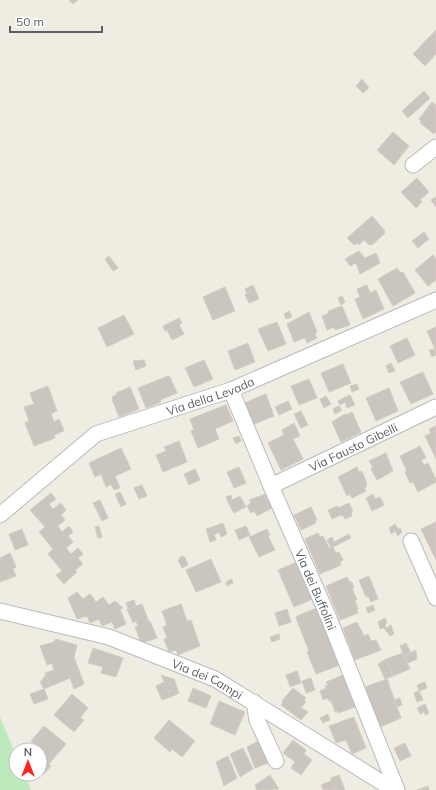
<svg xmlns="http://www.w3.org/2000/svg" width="436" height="790" font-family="Mulish,sans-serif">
<rect width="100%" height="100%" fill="#efece2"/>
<path fill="#bdeabc" d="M0,717L16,755V774H24L31,790H0Z"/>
<path fill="#cac6bf" stroke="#d4cdc0" d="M69,0H78L73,4Z
M436,30V54L425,66L413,54Z
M362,79L369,88L363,93L356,86Z
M424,91L430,98L408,118L402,111Z
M432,102L436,105V132L434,134L420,123L421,121L419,119Z
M393,132L409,146L394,165L377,150Z
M417,178L429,192L420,200L422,202L416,208L401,192Z
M436,197V207L431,200Z
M372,216L385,231L383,232L385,233L372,245L370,244L369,245L364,240L359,245L357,243L354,245L347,238Z
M424,232L429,239L418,248L412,241Z
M359,251L365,258L376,253L380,263L360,274L356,263L350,266L345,259Z
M433,255L436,259V280L428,286L415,270Z
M109,256L118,268L113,271L105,259Z
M397,268L401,273L403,272L415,293L393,306L378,279Z
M253,285L259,299L249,303L245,295L247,294L245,289Z
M367,285L370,293L376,290L384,309L363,319L355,299L360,297L357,289Z
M225,287L235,311L213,320L203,297Z
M342,296L345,302L341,305L338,298Z
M342,306L350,325L335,330L334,327L327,330L322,316L329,313L328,311Z
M289,311L292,317L286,319L284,314Z
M309,312L317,332L315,334L317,338L307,343L305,338L294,342L287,324Z
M124,315L134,334L107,347L98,328Z
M179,318L182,323L179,325L184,334L172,340L167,330L165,331L163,326Z
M277,322L286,344L268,351L258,329Z
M436,327V351L427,331Z
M407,338L415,355L398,363L390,346Z
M248,343L255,362L235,370L228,351Z
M435,349L436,355L432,357L429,350Z
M144,360L146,366L136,370L133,361Z
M204,360L213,379L194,387L185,368Z
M391,363L395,371L389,373L386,366Z
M343,364L351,383L329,392L321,373Z
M423,372L433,394L411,404L400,382Z
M168,376L169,377H170L177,393L160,400L161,402L146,408L138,388Z
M309,379L317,398L299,405L291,386Z
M357,384L359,389L352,392L350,386Z
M48,386L57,411L51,414L54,422L59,419L64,431L54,435L55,438L34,446L25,423L29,421L24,407L34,404L30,393Z
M130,387L139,409L119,417L112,399L113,396L117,395L116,393Z
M389,388L398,411L376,421L366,398Z
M266,394L274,416L252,425L242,404Z
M350,395L355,405L347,408L345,402L340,405L338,401Z
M326,396L331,404L324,408L320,399Z
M288,401L292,409L279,415L275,407Z
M226,405L233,421L215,429L219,439L198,448L191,431L194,430L190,419Z
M339,406L342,410L335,414L333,409Z
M301,411L308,425L301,428L294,414Z
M352,412L361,432L341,442L332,422L345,414L346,415Z
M294,423L300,436L293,439L303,459L281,470L268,443L284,435L282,430Z
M436,426V459L425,436L431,433L429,429Z
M239,436L241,441L236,444L233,438Z
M179,441L187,462L163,472L156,455L166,451L164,447Z
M420,446L426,458L421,460L424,465L428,463L436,479V482L418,492L413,482L410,483L405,472L407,471L400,456Z
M121,448L131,469L115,476L120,488L114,490L111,484L106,487L101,474L95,477L89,463Z
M386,453L393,471L377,480L371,469L373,468L369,461Z
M239,467L246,483L234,488L227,472Z
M357,467L359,472L362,471L367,484L366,485V487L364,488L366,491L352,498L350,494L347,496L338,477Z
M195,469L200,480L189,485L184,474Z
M142,485L147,496L139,499L134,488Z
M120,492L126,504L121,507L115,494Z
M51,493L56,499L49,504L53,509L61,503L66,510L61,515L65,520L58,526L62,532L69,526L73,532L68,536L73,542L66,548L71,554L78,548L83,554L78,558L83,564L75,570L77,572L64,584L56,575L62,571L48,554L53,549L39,532L45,527L30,510Z
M265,494L272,508L257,516L254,511L251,513L247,506L251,503L249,500Z
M373,494L375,499L380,497L384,505L372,511L366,498Z
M231,495L232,500L228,502L226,497Z
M240,496L246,507L234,513L228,502Z
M100,500L108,518L102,521L93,503Z
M349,503L353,511L351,512L352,516L345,519L343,515H341L332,519L328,510L337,506L338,508Z
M311,507L317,520L315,521L316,523L301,530L294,515Z
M436,522V560L421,529Z
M223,523L227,534L221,537L219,532L214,535L216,540L210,542L206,529Z
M395,524L398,529L400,528L402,532L398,536L395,531L391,534L389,528Z
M99,526L102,537L98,538L95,527Z
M246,526L250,535L239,540L235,530Z
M22,529L28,545L15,550L9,534Z
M267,529L270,535L268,536L275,550L259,557L249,537Z
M318,533L320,537L323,536L329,548L333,547L336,553L339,552L343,560L340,562L341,565L320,574L305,539Z
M349,534L351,538L331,548L327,540L332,537L334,542Z
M10,553L16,567L13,569L16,576L0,582V558Z
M183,556V558L185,557L188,565L182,568L178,560L180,559L179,558Z
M211,559L221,582L196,592L186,570Z
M297,562L313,599L294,607L278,570Z
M369,576L378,599L371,602L368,596L366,597L359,580Z
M347,577L350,582H352L354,588L352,589L357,599L355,601L358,609L357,610L358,613L340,620L326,586Z
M232,579L233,583L227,586L226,582Z
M77,592L83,599L90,594L96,602L103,597L109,605L115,601L123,608L120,609L126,624L115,629L112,622L102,626L99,619L90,623L87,616L77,619L68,598Z
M134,600L136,606L128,609L126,603Z
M142,604L149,622L150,621L157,638L141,643L135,627L138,626L136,621L133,623L127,609Z
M181,604L187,621L191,620L200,646L178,655L176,650L169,652L164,639L167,638L163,627L167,625L162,611Z
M373,605L375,610L368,613L366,608Z
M317,608L340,665L316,674L307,652L309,651L296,618L297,616Z
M287,609L291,622L279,626L275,613Z
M385,618L387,623L385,625L386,628L391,625L394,634L390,636L384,628L380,629L378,622Z
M357,622L364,636L368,634L371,641L376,640L381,650L355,660L343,628Z
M279,634L280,639L272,642L270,637Z
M55,639L77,645L74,657L84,684L74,689L70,678L51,686L45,673L54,670L52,663L47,665L40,646L54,642Z
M406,643L411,653L404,656L400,646Z
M93,648L123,658L116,677L101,673L103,667L88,663Z
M416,650L417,659L408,663L404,656Z
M403,653L410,669L393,676L386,659Z
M386,659L393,676L385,679L378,664Z
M297,671L301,683L290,687L286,675Z
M46,675L51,686L44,689L40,682Z
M161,675L174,679L179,693L171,697Z
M343,675L355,707L338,713L337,711L335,712L331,701H329L327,698L323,700L320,691L326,688L325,686L328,685L326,682Z
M311,678L315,690L306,693L302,681Z
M387,679L401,718L380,727L365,687Z
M164,682L171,697L162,700L156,686Z
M425,682L427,688L419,691L417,685Z
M193,688L211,696L206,708L188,701Z
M293,688L306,698L304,700L306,702L301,708L308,712L301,720L281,705L283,702L282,701Z
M44,689L48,699L34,704L30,694Z
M419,691L423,700L417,702L414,693Z
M72,694L88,708L80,718L84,720L74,732L54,715Z
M400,698L402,705L397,707L394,700Z
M219,701L245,712L235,735L210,724Z
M425,704L429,713L425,715L424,712L420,714L417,708Z
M328,714L330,720L323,723L320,718Z
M354,717L366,748L352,754L346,740L336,743L329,726Z
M169,720L195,741L182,757L172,749L170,752L154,738Z
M44,726L66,744L49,764L51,766L44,774L40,771V750H34L37,746L31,741Z
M260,740L271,762L255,768L247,747Z
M293,740L306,750L304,754L312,760L301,775L291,768L295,762L283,753Z
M405,743L411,756L400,761L394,748Z
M243,748L253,769L240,777L230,754Z
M228,756L237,778L224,786L216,762Z
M270,775L279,789L257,790L255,785Z
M339,775L345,790H335L331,781V778Z
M331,781L335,790H323L321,785Z
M428,786L429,790H417Z"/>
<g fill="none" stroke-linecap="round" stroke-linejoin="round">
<g stroke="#b7bbc0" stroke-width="17">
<g id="street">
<path d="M413,165L436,147"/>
<path id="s1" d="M231,390L271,486L328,616L397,790"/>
<path id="s2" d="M271,486L436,407"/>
<path id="s3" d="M0,515L96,434L231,390L436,300"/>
<path d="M411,541L436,598"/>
<path id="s4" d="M0,611L109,637L215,679L394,790"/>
<path d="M254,702L257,720L276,761"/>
</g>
</g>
<use href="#street" stroke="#fff" stroke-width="15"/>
</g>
<g text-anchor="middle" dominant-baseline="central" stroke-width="3" stroke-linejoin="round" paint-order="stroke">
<g font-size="12" fill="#5a5f65" stroke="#fff">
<text stroke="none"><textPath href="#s3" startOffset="246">Via della Levada</textPath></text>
<text stroke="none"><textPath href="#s2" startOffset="91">Via Fausto Gibelli</textPath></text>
<text stroke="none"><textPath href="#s1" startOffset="217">Via dei Buffolini</textPath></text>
<text stroke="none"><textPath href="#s4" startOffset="219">Via dei Campi</textPath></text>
</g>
</g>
<g transform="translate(28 762)"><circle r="19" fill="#ffffff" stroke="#bdbfc1"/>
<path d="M0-3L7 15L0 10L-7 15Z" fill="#fc251c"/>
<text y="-6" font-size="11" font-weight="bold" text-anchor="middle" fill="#5a5f65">N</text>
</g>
<path d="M10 26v6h92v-6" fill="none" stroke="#5a5f65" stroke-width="2"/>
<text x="16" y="26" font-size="12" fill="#5a5f65" stroke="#ffffff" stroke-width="3" paint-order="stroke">50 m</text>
</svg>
